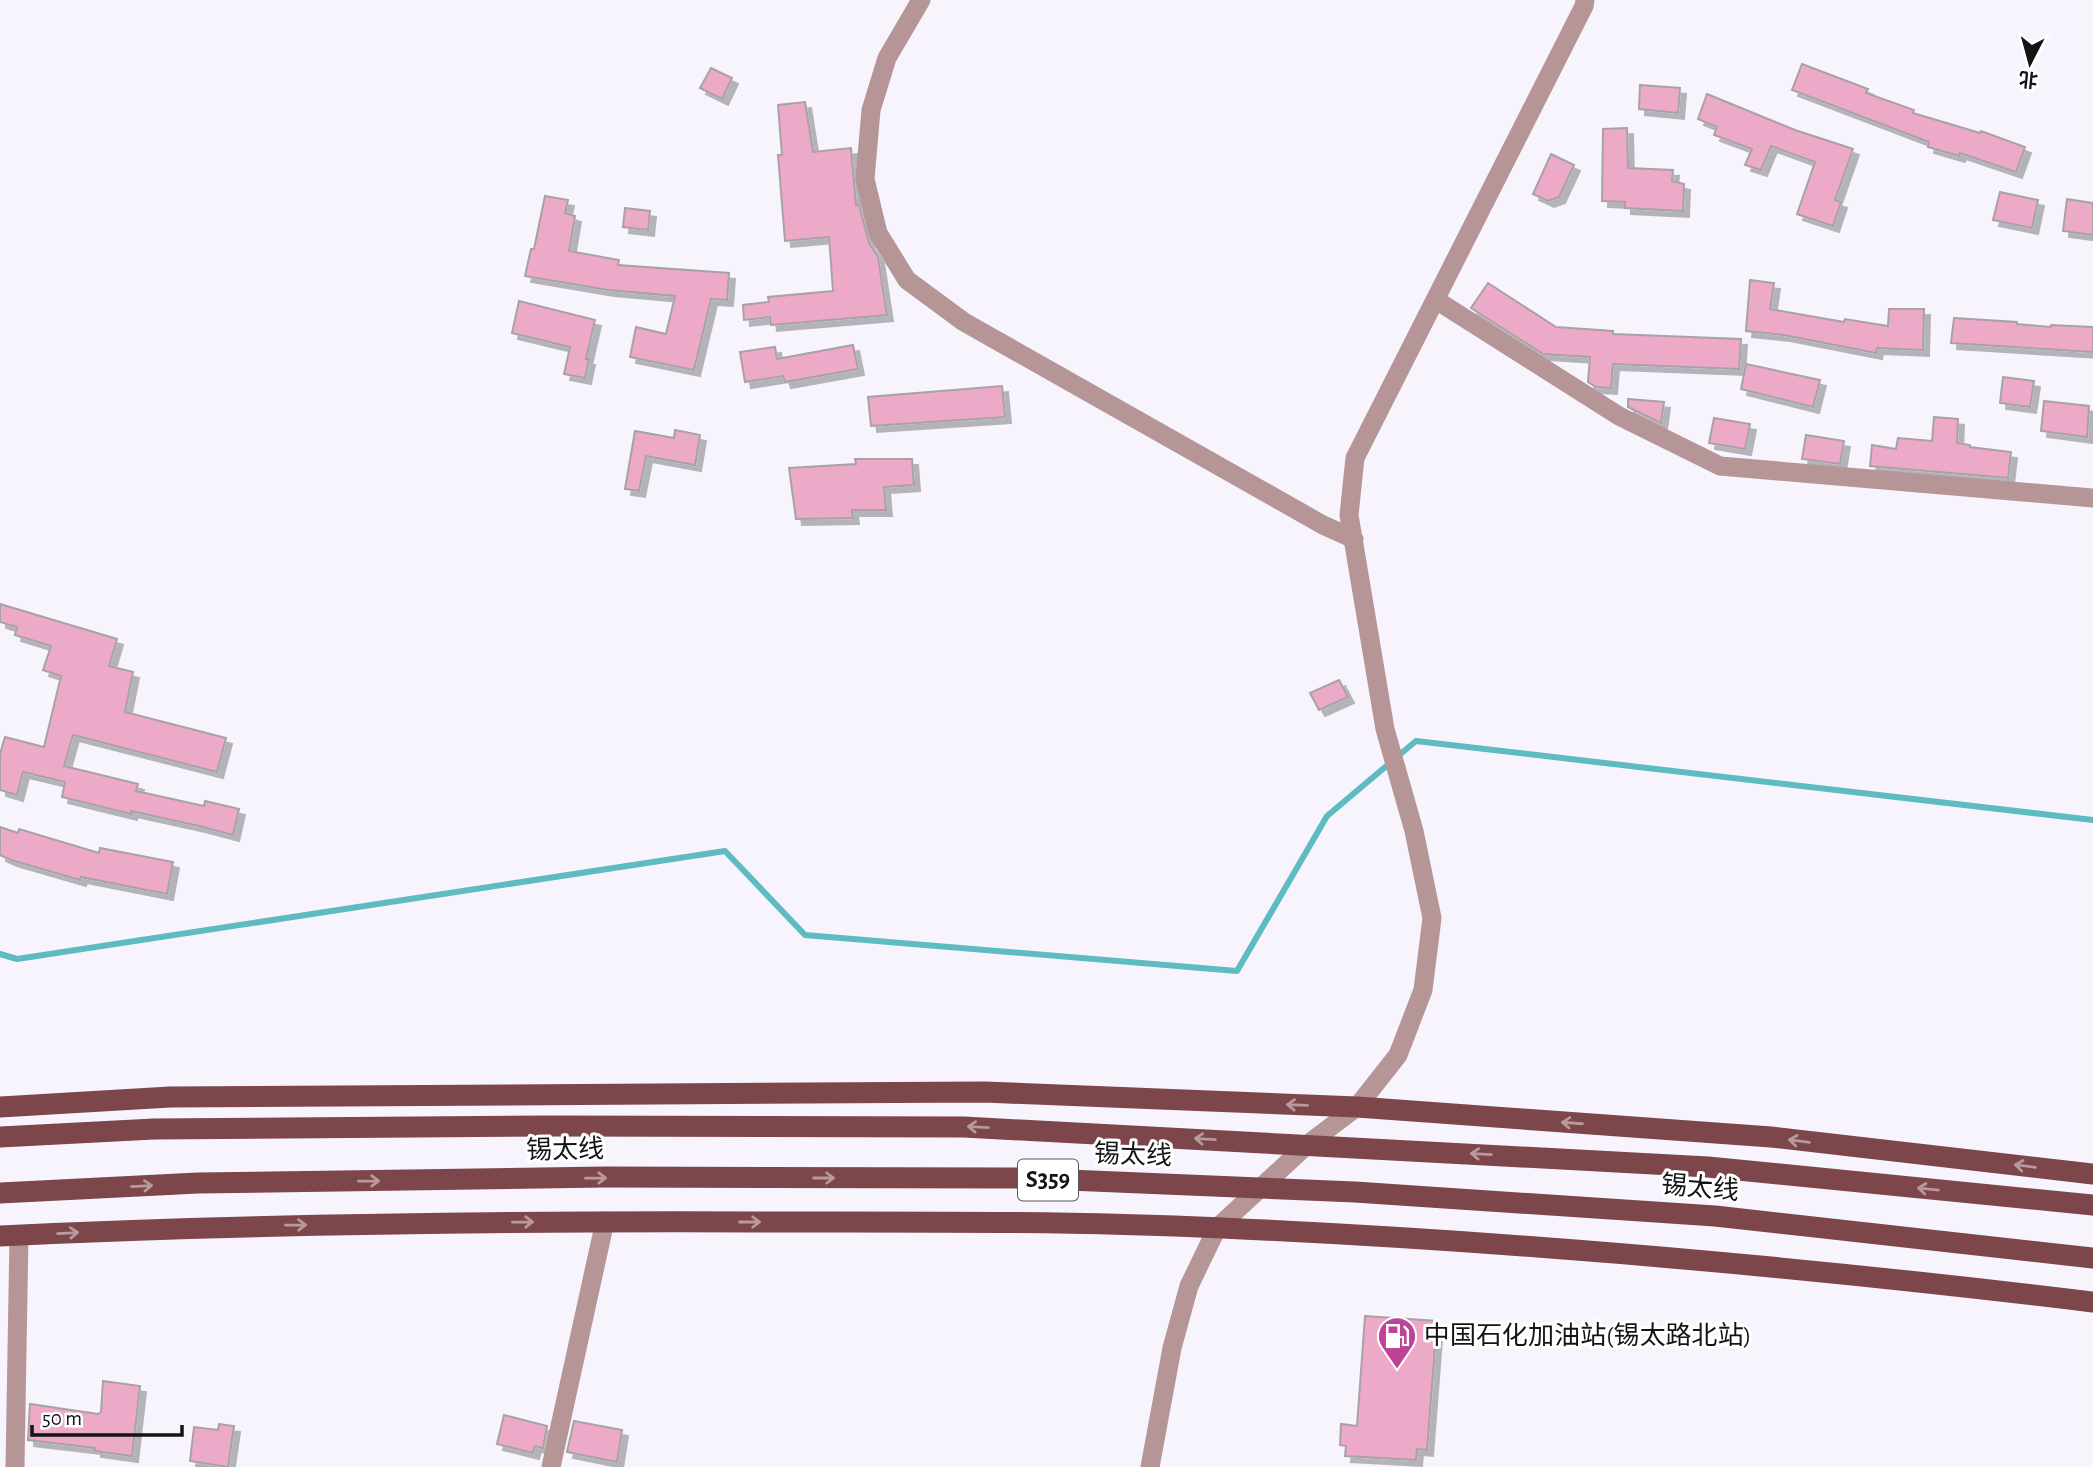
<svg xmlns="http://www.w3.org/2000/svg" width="2093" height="1467" font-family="'Alegreya Sans','Noto Sans SC',sans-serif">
<defs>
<filter id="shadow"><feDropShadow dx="6" dy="6" stdDeviation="0" flood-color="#0004"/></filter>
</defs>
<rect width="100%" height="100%" fill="#f7f4fd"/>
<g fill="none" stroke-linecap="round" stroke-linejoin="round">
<path stroke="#5ebbc1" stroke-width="6" d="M1398,756L1416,741L2093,820
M0,954L17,959L725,851L805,935L1237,971L1327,816L1390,763"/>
</g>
<path fill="#eda9c8" stroke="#aaa1a5" stroke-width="2" filter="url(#shadow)" d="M1802,64L1868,89L1866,93L1914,110L1913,113L1980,133L1981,131L2025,147L2016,172L1960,153L1959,156L1928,147L1929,142L1792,90Z
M711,68L732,78L722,99L700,88Z
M1640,85L1680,88L1678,113L1639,109Z
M1707,94L1795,130L1853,149L1835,200L1841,202L1833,226L1797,214L1815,162L1771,146L1761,170L1745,165L1752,149L1714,135L1717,127L1698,119Z
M805,102L813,152L851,148L856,205H859L869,243L878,257L887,315L771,325L770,317L744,320L743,305L769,302L768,297L833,291L829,237L785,241L778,155H782L778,105Z
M1627,128L1628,168L1673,170L1672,181L1684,184L1683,211L1625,208V202L1602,201L1603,129Z
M1551,154L1574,165L1559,197L1548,201L1533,194Z
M2000,192L2038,200L2032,228L1993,220Z
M545,196L568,200L565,213L575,216L569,251L619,260L618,265L729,273L727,300L711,299L694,370L630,357L636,327L666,334L675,296L608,290L525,276L531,249H534Z
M2067,199L2093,203V235L2063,231Z
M625,208L650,211L648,230L623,227Z
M1750,280L1774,283L1770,309L1844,322L1845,319L1888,326L1889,309H1924L1923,350L1877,348L1876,353L1784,335L1746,331Z
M1488,283L1556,327L1613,331V334L1741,339L1739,369L1613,364L1611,388L1596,387L1588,382L1590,357L1543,354L1471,308Z
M519,301L595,320L586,359H589L585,378L564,374L570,347L512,333Z
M1954,318L2017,322V324L2051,327V325L2093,327V352L1951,343Z
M853,345L858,369L785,382L783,376L745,382L740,352L775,347L777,359Z
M1746,364L1820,380L1813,407L1741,389Z
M2003,377L2034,381L2030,407L2000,403Z
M1002,386L1005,417L871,426L868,397Z
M1628,399L1664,402L1661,423L1628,407Z
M2044,401L2089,406L2087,437L2041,431Z
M1934,417L1958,419L1957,443L1970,445V447L2011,452L2008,478L1870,466L1872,445L1896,449L1898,438L1932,441Z
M1714,418L1750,424L1745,449L1709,443Z
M675,430L700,435L695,465L646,456L639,491L625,489L635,431L674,438Z
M1806,435L1844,441L1840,464L1802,459Z
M855,459H912L914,485L884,487L886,510H852L853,518L796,519L789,468L856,464Z
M0,604L117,639L109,666L133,672L125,712L226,738L217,772L73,735L64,766L138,784L136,791L204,806L205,801L239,809L233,835L199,826L131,811V814L62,797L65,782L23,772L17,795L0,790V754L5,737L44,747L61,676L43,670L51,646L15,635L17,627L0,622Z
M1339,680L1348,697L1319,710L1310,693Z
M0,827L18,833L19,829L99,853L100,848L173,862L167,894L81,877L80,880L11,860L0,855Z
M1365,1316L1437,1321L1427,1450L1417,1449L1416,1460L1345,1456L1346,1446L1340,1445L1341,1424L1357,1426Z
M103,1381L140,1386L132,1456L95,1451V1448L28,1440L30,1404L98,1414L101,1412Z
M504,1415L547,1426L543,1448L535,1446L533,1453L497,1444Z
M574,1421L622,1430L617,1462L567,1452Z
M219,1424L234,1426L228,1467L190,1461L194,1427L218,1430Z"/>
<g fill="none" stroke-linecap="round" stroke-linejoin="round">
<path stroke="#b69597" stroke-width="19" d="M921,0L887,58L871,110L865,179L878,233L907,280L964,322L1323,525L1354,539
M1436,300L1619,416L1720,466L2093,498
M15,1467L19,1235
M551,1467L605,1221
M1150,1467L1172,1348L1189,1286L1217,1228L1308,1144L1357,1107L1398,1055L1423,990L1432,918L1414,831L1385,729L1349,515L1355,458L1584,6L1585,0"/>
<path stroke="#7d464b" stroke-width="21" d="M0,1107L170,1097L984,1092L1357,1107L1771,1137L2093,1174
M0,1137L154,1129L549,1126L964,1127L1708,1167L2093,1205
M0,1193L198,1183L605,1177L1021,1178L1355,1192L1715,1216L2093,1258
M0,1236C253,1224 505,1221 758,1222C913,1222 1067,1221 1222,1228C1513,1241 1804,1267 2093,1302"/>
</g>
<defs><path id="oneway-shaft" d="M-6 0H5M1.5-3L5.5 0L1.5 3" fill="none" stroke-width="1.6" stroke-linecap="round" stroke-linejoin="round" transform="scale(1.75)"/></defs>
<g stroke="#b8999c">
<use href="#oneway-shaft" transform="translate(1297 1105) rotate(-178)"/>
<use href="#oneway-shaft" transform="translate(1572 1123) rotate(-176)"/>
<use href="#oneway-shaft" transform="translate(978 1127) rotate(-177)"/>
<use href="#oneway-shaft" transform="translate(1205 1139) rotate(-177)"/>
<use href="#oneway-shaft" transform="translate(1799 1141) rotate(-173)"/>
<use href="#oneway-shaft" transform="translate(1481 1154) rotate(-177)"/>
<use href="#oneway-shaft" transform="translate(2025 1166) rotate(-173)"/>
<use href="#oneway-shaft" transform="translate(596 1178) rotate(-1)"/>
<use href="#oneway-shaft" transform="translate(824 1178)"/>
<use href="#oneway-shaft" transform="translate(369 1181) rotate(-1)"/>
<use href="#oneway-shaft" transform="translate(142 1186) rotate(-3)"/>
<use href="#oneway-shaft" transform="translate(1928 1189) rotate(-174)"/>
<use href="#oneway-shaft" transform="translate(523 1222) rotate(-1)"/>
<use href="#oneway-shaft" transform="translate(750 1222)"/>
<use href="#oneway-shaft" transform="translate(296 1225) rotate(-1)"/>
<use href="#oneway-shaft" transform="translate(68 1233) rotate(-3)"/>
</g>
<defs>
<g id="fuel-pin" transform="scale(2.0125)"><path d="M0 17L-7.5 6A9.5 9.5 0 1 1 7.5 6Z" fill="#bd4396" stroke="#fff"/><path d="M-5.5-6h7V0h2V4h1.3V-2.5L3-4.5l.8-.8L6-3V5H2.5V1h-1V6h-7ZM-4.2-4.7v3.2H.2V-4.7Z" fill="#fff"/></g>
</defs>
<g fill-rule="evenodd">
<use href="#fuel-pin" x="1397" y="1336"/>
</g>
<g text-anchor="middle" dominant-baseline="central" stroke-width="6" stroke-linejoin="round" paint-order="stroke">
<rect fill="#fff" stroke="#5a5a5c" stroke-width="2" x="1018" y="1159.5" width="60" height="41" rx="5"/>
<g font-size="24" font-weight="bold" fill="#141316">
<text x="1048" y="1180">S359</text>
</g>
<g font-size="26" fill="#141316" stroke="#fff">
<text transform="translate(565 1150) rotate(-1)">锡太线</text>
<text transform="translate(1133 1155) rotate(2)">锡太线</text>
<text transform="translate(1700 1188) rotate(5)">锡太线</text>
</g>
<g font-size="26" fill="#141316" stroke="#fff" text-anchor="start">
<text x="1424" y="1336">中国石化加油站(锡太路北站)</text>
</g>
</g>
<g transform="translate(2030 63) rotate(186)" stroke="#ffffff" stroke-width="5" paint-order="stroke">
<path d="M0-5L12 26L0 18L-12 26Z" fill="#141316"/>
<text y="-10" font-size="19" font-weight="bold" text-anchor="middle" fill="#141316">北</text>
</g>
<path d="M32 1425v10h150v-10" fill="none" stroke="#141316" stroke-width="3.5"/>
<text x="42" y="1425" font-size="21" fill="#141316" stroke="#ffffff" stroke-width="5" paint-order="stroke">50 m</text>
</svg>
